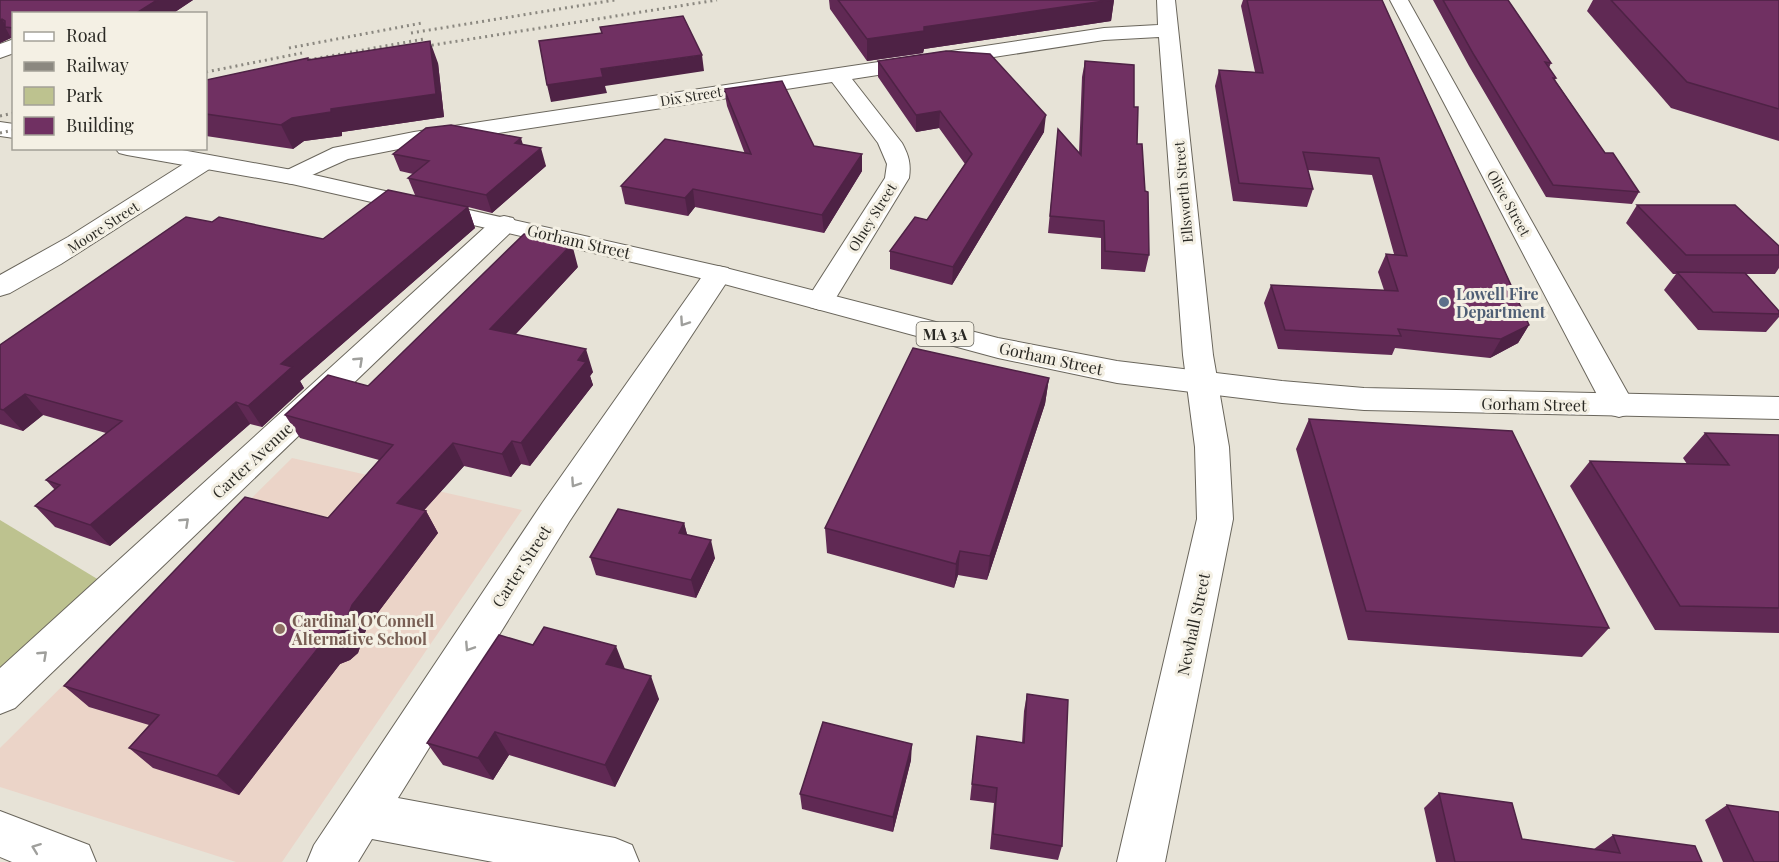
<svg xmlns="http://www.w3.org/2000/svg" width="1779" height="862" font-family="'Playfair Display',serif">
<rect width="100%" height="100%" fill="#e7e3d7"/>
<path fill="#ebd4c8" d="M292,458L522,510L282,862H236L0,787V748Z"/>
<path fill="#bdc28f" d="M0,520L99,580L0,670Z"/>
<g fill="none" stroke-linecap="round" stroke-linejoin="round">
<g stroke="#6a665c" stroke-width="2">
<path id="minor" d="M1157,0H1175L1213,355L1229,447L1233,519L1165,862H1117L1197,519L1195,447L1183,355L1159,37L1104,40L852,79L902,143C909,156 911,164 909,178L834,301L830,307L820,310L810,307L806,301L885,178L887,164L878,143L832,82L414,146L348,159L292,184L283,182L280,177L283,172L333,148L414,132L1104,28L1158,25Z
M1390,0H1408L1635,406L1630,414L1619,417L1608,414L1603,406Z
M14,39V53L0,58V44Z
M202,156L211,158L214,163L211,168L61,264L10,293L0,296V275L68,237L193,158Z
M504,216L513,218L517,224L513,230L15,708L0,714V668L495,218Z
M718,266L728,268L732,274L569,522L398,798L615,838L632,845L639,862H493L372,839L358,862H307L314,845L543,502L708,268Z
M0,811L89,845L96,862H12L0,857Z"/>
</g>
<g stroke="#6a665c" stroke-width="2">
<path id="major" d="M0,122L14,124V138L0,136Z
M115,148H171L292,170L718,266L998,338L1117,361L1282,381L1364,388L1779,397V419L1364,410L1282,403L1117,383L998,358L713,281L504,232L292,184L127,155L119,153Z"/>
</g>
<use href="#minor" fill="#fff" fill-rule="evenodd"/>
<use href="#major" fill="#fff" fill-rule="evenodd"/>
<path stroke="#8b8880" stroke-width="3" stroke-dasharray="2 4" stroke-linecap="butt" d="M411,33L615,0
M289,48L422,23
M414,48L717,0
M291,63L424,39
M206,72L302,53
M0,116L14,113
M0,133L14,130"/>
</g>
<path fill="#602954" d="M0,0H193L172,14H14V41L11,38L0,43Z
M829,0H1114L1111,21L924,49L923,53L867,61L830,9Z
M1243,0H1382L1529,325L1518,343L1490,358L1395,348L1392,355L1278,349L1264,303L1271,285L1384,290L1378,272L1386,254H1394L1372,175L1308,170L1313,189L1307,207L1233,201L1215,86L1219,70L1255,72L1241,6Z
M1433,0H1508L1551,63L1549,68L1556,78L1555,80L1605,153L1639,192L1632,204L1546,197L1469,66Z
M1593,0H1779V141L1671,108L1587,11Z
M308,60L438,63L444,117L342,132V136L304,141L293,149L206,136V80Z
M878,61L1044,132L952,285L890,269V251L927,220L965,164L939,128L916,132L878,77Z
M1085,61L1134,107L1137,144L1149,255L1145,272L1101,269V238L1048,233L1058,129L1079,153L1082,77Z
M724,89L814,146L862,171L824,233L695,207L688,216L625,204L621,186L745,154L727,106Z
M523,145L546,166L492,213L468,207L475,228L300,381L304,388L262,427L250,424L110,546L55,527L35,506L55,490L46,480L106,433L43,415L23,431L0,424V345L212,222L323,239L415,195L408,178L413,174L400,171L393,154Z
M1637,205L1779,246V268L1775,274H1746L1779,311V317L1766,332L1698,330L1664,290L1676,274H1673L1626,223Z
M578,267L516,334L593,372L590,376L593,385L530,466L521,464L511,477L464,466L424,510L426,511L438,533L367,627L358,653L350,660L340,664L239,795L153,768L129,748L149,725L89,707L64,686L328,518L379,460L300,438L285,415L368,386Z
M1049,378L1045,404L987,580L958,575L954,588L827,553L825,528Z
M1309,419L1609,628L1582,657L1348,640L1296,449Z
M1705,433L1779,435V633L1655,630L1570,486L1590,461L1687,464L1683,458Z
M684,523L687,535L715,558L696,598L596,575L590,557Z
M533,645L625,669L659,699L615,787L509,755L493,780L443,765L427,743Z
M1027,694L1062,846L1058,860L990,849L994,803L970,800L977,736L1022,743L1024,711Z
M911,760L893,832L802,809L800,794Z
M1439,793L1522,839L1594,849L1613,835L1702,862H1436L1424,808Z
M1727,805L1779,862H1723L1705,820Z"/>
<path fill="#4e2245" d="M157,0H193L172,14H135Z
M1114,0L1111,21L924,49L923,53L867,61V39L924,27Z
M2,19L7,28L5,27L11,38L0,43V20Z
M430,41L438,63L444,117L342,132V136L304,141L293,149L281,125L292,118L331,109Z
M702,55L704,71L605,86L607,93L551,102L547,85L601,69Z
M940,111L939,128L916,132V115Z
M1046,115L1044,132L952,285L953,267Z
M521,138L526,155L515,143Z
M541,148L546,166L492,213L486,195Z
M862,154V171L824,233L822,215Z
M693,189L695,207L688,216L685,198Z
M468,207L475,228L300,381L304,388L262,427L248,406L281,364Z
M572,244L578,267L499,352L490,329Z
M1529,325L1518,343L1490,358L1501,339Z
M586,349L593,372L590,376L593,385L530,466L521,443Z
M1049,378L1045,404L987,580L990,556Z
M25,394L43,415L23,431L3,410Z
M236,402L250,424L110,546L90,525Z
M512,441L521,464L511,477L502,454Z
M453,443L464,466L410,526L397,503Z
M426,511L438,533L367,627L358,653L350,660L340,664L239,795L217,776Z
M684,523L689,541L679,533Z
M711,540L715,558L696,598L691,580Z
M960,551L958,575L954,588L956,564Z
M616,646L625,669L606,664Z
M651,676L659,699L615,787L605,765Z
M495,732L509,755L493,780L478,758Z
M912,744L911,760L893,832V817Z"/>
<path fill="#703062" stroke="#4e2245" stroke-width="1.5" d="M0,0H157L135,14H14V28L5,27V21L2,19L0,20Z
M838,0H1111L924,27V31L867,39Z
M1247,0H1382L1529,325L1501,339L1398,329L1401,336L1285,330L1271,285L1398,291L1386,254L1407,256L1379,158L1303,152L1313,189L1239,183L1219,70L1263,73Z
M1443,0H1508L1551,63L1545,62L1556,78H1553L1605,153H1613L1639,192L1553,185L1474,55Z
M1611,0H1779V109L1687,82Z
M683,16L702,55L601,69L603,77L547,85L539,41L602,33L600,27Z
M430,41L436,94L331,109V112L292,118L281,125L206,114V80L308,58V60Z
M946,51L990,54L1046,115L953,267L890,251L915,217L927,220L972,154L940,111L916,115L878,61Z
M1085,61L1134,65V107H1138L1137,144H1142L1145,191L1148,192L1149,255L1105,251L1104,221L1050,216L1058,129L1081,155Z
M782,81L814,146L862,154L822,215L693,189L685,198L621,186L665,139L751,154L724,89Z
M451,125L521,138L515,143L541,148L486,195L408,178L429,161L393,154L426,128Z
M388,190L468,207L281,364L292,367L248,406L236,402L90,525L35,506L60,485L46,480L122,421L25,394L3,410L0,409V345L186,217L212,222L219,217L323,239Z
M1637,205H1735L1779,246V255H1686Z
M524,234L572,244L490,329L586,349L578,360L586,362L521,443L512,441L502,454L453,443L397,503L426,511L352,605L342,631L334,639L323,642L217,776L129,748L159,715L64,686L245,497L328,518L393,445L285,415L328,375L368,386Z
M1677,272L1745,273L1779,311V314L1713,312Z
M913,348L1049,378L990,556L960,551L956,564L825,528Z
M1309,419L1512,431L1609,628L1366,611Z
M1705,433L1779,435V608L1680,606L1590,461L1729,465Z
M618,509L684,523L679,533L711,540L691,580L590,557Z
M544,627L616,646L606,664L651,676L605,765L495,732L478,758L427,743L499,635L533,645Z
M1027,694L1068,700L1062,846L993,834L997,788L972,784L977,736L1024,743Z
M823,722L912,744L893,817L800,794Z
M1439,793L1512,803L1522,839L1620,853L1613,835L1695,846L1702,862H1455Z
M1727,805L1779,812V862H1754Z"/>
<defs><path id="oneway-chevron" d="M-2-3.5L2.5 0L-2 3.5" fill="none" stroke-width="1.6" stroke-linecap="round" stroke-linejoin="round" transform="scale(1.5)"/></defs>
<g stroke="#9f9f9c">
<use href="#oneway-chevron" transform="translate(684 322) rotate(124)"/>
<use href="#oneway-chevron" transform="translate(359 361) rotate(-43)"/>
<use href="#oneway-chevron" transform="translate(575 483) rotate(124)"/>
<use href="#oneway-chevron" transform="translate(185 522) rotate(-43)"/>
<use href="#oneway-chevron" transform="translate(469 647) rotate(123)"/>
<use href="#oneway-chevron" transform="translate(43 655) rotate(-43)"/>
<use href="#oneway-chevron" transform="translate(36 848) rotate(-159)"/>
</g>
<circle fill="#5c6f8a" stroke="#f4f0e4" stroke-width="2" cx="1444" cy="302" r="6"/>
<circle fill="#8d6e63" stroke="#f4f0e4" stroke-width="2" cx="280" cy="629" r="6"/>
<g text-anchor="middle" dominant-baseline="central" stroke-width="6" stroke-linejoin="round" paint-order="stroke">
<g font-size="14" fill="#2a2924" stroke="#f4f0e4">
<text transform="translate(691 96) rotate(-9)">Dix Street</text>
<text transform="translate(1183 192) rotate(-95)">Ellsworth Street</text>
<text transform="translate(1509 203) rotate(61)">Olive Street</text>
<text transform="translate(872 217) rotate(-58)">Olney Street</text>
<text transform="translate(103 227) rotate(-33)">Moore Street</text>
</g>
<rect fill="#f4f0e4" stroke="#67655e" stroke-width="1.5" x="916.5" y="322" width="57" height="24" rx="4.5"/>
<g font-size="15" font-weight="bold" fill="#2a2924">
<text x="945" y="334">MA 3A</text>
</g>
<g font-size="16" fill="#2a2924" stroke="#f4f0e4">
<text transform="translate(579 241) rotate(13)">Gorham Street</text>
<text transform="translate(1051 358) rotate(12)">Gorham Street</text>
<text transform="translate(1534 404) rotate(1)">Gorham Street</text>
<text transform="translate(252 460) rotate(-43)">Carter Avenue</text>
<text transform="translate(521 566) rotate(-57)">Carter Street</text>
<text transform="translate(1193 624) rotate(-78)">Newhall Street</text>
</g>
<g font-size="16" font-weight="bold" fill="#4e5e75" stroke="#f4f0e4" text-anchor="start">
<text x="1456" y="293">Lowell Fire<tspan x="1456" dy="18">Department</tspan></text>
</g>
<g font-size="16" font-weight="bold" fill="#785e54" stroke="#f4f0e4" text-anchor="start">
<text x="292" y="620">Cardinal O'Connell<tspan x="292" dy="18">Alternative School</tspan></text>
</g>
</g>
<rect x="12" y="12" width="195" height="138" fill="#f4f0e4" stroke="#a3a097" stroke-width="1.5"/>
<rect x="24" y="32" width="30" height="9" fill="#ffffff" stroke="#a3a097" stroke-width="1.5"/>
<text x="66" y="42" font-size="18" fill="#2a2924">Road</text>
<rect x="24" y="62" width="30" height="9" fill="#8b8880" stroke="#a3a097" stroke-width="1.5"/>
<text x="66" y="72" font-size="18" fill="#2a2924">Railway</text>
<rect x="24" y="87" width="30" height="18" fill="#bdc28f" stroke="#a3a097" stroke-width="1.5"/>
<text x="66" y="102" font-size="18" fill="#2a2924">Park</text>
<rect x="24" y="117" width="30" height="18" fill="#703062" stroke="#a3a097" stroke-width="1.5"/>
<text x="66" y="132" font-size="18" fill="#2a2924">Building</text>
</svg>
